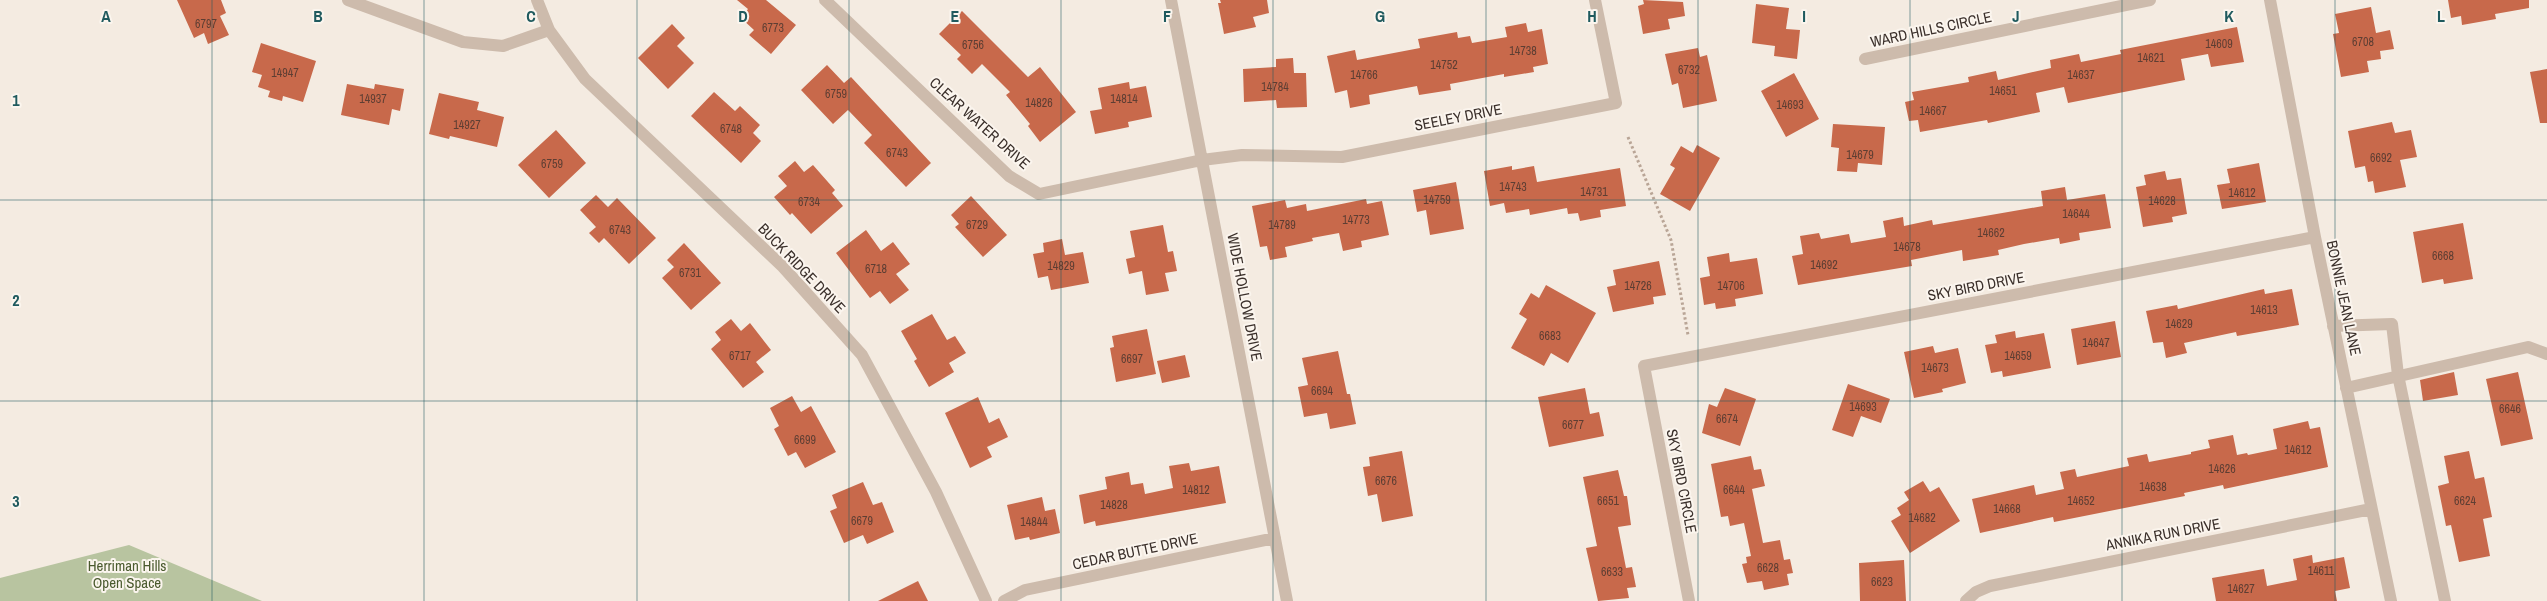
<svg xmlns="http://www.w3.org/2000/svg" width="2547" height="601" font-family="'Archivo Narrow',sans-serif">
<rect width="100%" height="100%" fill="#f4ebe1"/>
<path fill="#b8c4a0" d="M129,545L262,601H0V578Z"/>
<path fill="#c8694b" d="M177,0H221L226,13L220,16L229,35L208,44L204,33L194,38Z
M737,0H766L796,25L771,54L749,35L754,30L741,18L748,9Z
M1220,0H1267L1269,13L1253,17L1256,27L1224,34L1218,3H1221Z
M1643,0L1683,2L1685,16L1668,19L1670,29L1643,34L1638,6L1644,4Z
M2448,0H2529V8L2495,14L2496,19L2462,25L2461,16L2451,18Z
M1756,4L1789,8L1786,29L1800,30L1797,59L1774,56L1775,46L1752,43Z
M2371,7L2376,33L2390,30L2394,49L2380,51L2381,59L2367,61L2369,72L2341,77L2333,34L2339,33L2335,14Z
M962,11L1028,77L1040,67L1076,112L1040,142L1028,126L1030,124L1006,95L1010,92L982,64L972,74L957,59L961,55L939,34Z
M1526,23L1528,32L1542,29L1548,64L1533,67L1534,72L1504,77V74L1450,84L1451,90L1419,95L1417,86L1369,95L1370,104L1350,108L1347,90L1335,93L1327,56L1355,50L1357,60L1420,48L1418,39L1457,32L1458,38L1470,36L1472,43L1507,37L1505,27Z
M672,24L685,38L677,46L694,63L668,89L638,58Z
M2237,27L2244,62L2211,67L2208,54L2181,59L2185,80L2068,103L2064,87L2036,93L2040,112L1988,123L1987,120L1920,132L1918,120L1909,121L1905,102L1914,100L1912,92L1969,82L1968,77L1996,71L1998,80L2051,68L2050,60L2079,54L2081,62L2121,54L2120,50Z
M261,43L316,61L303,102L283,96L282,101L268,97L270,91L258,87L262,75L252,72Z
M1698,48L1700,57L1707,55L1717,101L1683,108L1678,83L1672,85L1665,54Z
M1293,58L1294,73H1306L1307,107L1277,108L1276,100L1244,102L1243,69L1276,67V59Z
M827,65L844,83L851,77L931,163L906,187L864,143L872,135L848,110L833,124L801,90Z
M2547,69V123H2540L2530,72Z
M1794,73L1819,119L1786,137L1761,91Z
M1129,82L1130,89L1146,86L1152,117L1128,122L1129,127L1095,134L1090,111L1102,109L1098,88Z
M347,84L374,89L375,84L404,89L400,111L392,109L389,125L341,115Z
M714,92L735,111L740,106L760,125L753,133L761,141L741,163L691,116Z
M439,93L479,102L477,110L504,117L497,147L450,136L449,139L429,134Z
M2392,122L2395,133L2411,130L2417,157L2400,160L2406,187L2375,193L2373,181L2368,182L2365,166L2355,168L2348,131Z
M1833,124L1885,127L1882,165L1858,163L1857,172L1837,171L1839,148L1831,147Z
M556,130L586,163L549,198L518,165Z
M1697,145L1720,158L1690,211L1660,194L1675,168L1670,165L1681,146L1693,153Z
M795,161L804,172L813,165L835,190L832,193L843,206L811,234L792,213L790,215L774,197L787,186L778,176Z
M2259,163L2266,202L2222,209L2217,185L2230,183L2227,169Z
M1512,166V170L1534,166L1537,182L1620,168L1626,206L1600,210L1601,217L1580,221L1578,213L1568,214L1567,208L1530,215L1529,209L1506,213L1504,203L1490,206L1484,171Z
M2165,171L2167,180L2181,178L2187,214L2172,217L2173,222L2143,227L2136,187L2146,185L2144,175Z
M1456,182L1464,229L1430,235L1426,210L1417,212L1413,190Z
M2065,187L2067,200L2105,194L2111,228L2079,233L2080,240L2060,244L2059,238L2024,244L1998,250L1999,255L1963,261L1962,250L1911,260L1912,266L1798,285L1792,256L1803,254L1800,236L1819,233L1821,239L1849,234L1851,243L1886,237L1883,221L1903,217L1904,226L1932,220L1933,225L2043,206L2041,191Z
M596,195L608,207L617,198L656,238L629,264L604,238L599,243L589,233L596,227L580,210Z
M971,196L1007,235L983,257L955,227L959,224L951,215Z
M1366,199L1367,204L1382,201L1389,235L1361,241L1362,247L1343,251L1339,233L1312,238L1313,241L1285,247L1287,257L1270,260L1267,246L1260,247L1252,206L1285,200L1287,208L1306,204L1307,211Z
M2463,223L2473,279L2444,284L2443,279L2422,283L2413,232Z
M1163,225L1168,252L1173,251L1177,271L1165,273L1169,291L1146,295L1142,271L1129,274L1126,259L1135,257L1130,231Z
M866,230L881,251L893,242L910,264L896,274L909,290L890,304L880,291L870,298L836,253Z
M1062,239L1065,255L1083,252L1089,283L1051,290L1048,276L1038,278L1033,254L1044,252L1043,243Z
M684,243L721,283L691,310L662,278L674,267L667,260Z
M1729,253L1730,262L1757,258L1763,294L1735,299L1736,306L1716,309L1715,303L1704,305L1700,278L1710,276L1707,257Z
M1659,261L1666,295L1653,297L1654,304L1613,312L1607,287L1616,285L1613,270Z
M1546,285L1596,313L1568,363L1551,353L1544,366L1511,348L1527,319L1519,314L1531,293L1539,298Z
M2264,289L2265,294L2292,289L2299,325L2237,336L2236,332L2184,343L2187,353L2166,358L2163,342L2153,343L2146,311L2177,305L2178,309Z
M932,314L947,340L955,336L966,353L949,363L954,372L929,387L914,361L917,359L901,331Z
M731,319L741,331L750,323L771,350L756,362L764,372L743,388L711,349L721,340L715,332Z
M2115,321L2121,357L2077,365L2071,329Z
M1147,329L1156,374L1116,382L1110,348L1114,347L1112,336Z
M2015,331L2016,338L2044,333L2051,368L2003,377L2002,371L1991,373L1985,345L1997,343L1995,335Z
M1933,346L1935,353L1958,348L1966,383L1942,389L1943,392L1914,398L1904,352Z
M1338,351L1347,394H1350L1356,424L1330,429L1327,413L1304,417L1298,387L1308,385L1302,358Z
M1185,355L1190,377L1162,383L1157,361Z
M2454,372L2458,395L2423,401L2420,380Z
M2518,372L2533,439L2501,446L2486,379Z
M1848,384L1890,399L1881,423L1861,416L1853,437L1832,430Z
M1585,388L1590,414L1599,412L1604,436L1549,447L1538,397Z
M1725,388L1756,399L1740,446L1702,433L1709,404L1717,407Z
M792,396L801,412L811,406L836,452L805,468L796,452L788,456L774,429L779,426L770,408Z
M978,397L989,423L999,418L1008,437L987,447L992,457L970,468L945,413Z
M2308,421L2310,429L2320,427L2328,467L2224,489L2223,485L2184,493L2185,496L2054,522L2053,517L1980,533L1972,499L2034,485L2036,495L2064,489L2060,472L2075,469L2077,477L2129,466L2127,458L2147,454L2149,462L2191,454V452L2210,448L2208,440L2233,435L2237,455L2247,453L2248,455L2277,449L2273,429Z
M1402,451L1413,516L1382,522L1377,494L1368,496L1363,467L1370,466L1369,457Z
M2469,451L2475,479L2484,477L2492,517L2483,519L2490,556L2459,562L2451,525L2446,526L2438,486L2449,483L2444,456Z
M1751,456L1754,470L1761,469L1765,486L1752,489L1763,543L1780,540L1784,560L1790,559L1793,573L1787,574L1789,585L1764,590L1762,581L1747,583L1742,564L1747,563L1746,557L1751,556L1744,523L1730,526L1728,516L1721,517L1711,464Z
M1189,463L1191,471L1219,466L1226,503L1096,526L1095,521L1084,524L1079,495L1107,489L1105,477L1129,472L1131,485L1143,483L1145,494L1173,488L1169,466Z
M1618,470L1624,496H1627L1631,525L1618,527L1626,568L1632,567L1636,587L1627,588L1629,598L1598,601L1586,548L1597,546L1583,477Z
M1923,481L1930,492L1939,487L1960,521L1910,553L1891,521L1901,515L1897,508L1909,500L1904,492Z
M863,482L873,505L882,502L894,532L867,544L863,535L844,543L830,511L837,508L832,495Z
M1042,497L1045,511L1055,509L1060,533L1030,540L1029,537L1015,540L1007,505Z
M2312,555L2313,563L2344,557L2350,588L2335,591L2337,601H2216L2212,578L2264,569L2267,586L2297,580L2293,559Z
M1904,560L1906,601H1860L1859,563Z
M918,581L928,601H878Z"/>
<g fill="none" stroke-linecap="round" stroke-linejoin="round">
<path stroke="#b9a596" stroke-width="3" stroke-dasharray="2.5 2.5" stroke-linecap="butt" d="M1628,137L1671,240L1688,335"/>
<path stroke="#cdbbac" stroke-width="12" d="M348,0L463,42L503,46L549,30
M537,0L549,30L585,79L783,267L862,355L936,492L986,601
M825,0L1009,176L1039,194L1202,160L1242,155L1342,157L1616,103L1595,0
M1171,0L1287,601
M2270,0L2315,237L2391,601
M1865,59L2150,0
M2333,326L2392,324L2398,375L2445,601
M2346,388L2528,347L2547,354
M1004,601L1025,590L1275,538
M1689,601L1644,366L2315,237
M1966,601L1976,592L1990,586L2371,509"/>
</g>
<path fill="none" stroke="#1f5a5e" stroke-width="1" stroke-opacity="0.55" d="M212,0V601M424,0V601M637,0V601M849,0V601M1061,0V601M1273,0V601M1486,0V601M1698,0V601M1910,0V601M2122,0V601M2335,0V601M0,200H2547M0,401H2547"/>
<g text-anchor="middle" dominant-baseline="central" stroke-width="4" stroke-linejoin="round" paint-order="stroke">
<g font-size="12" fill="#5e3e33">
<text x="206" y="24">6797</text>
<text x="773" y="28">6773</text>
<text x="2363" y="42">6708</text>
<text x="2219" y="44">14609</text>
<text x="973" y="45">6756</text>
<text x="1523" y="51">14738</text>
<text x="2151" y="58">14621</text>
<text x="1444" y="65">14752</text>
<text x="1689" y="70">6732</text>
<text x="285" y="73">14947</text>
<text x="1364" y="75">14766</text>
<text x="2081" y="75">14637</text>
<text x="1275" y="87">14784</text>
<text x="2003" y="91">14651</text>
<text x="836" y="94">6759</text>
<text x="373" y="99">14937</text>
<text x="1124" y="99">14814</text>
<text x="1039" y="103">14826</text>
<text x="1790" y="105">14693</text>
<text x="1933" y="111">14667</text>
<text x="467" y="125">14927</text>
<text x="731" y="129">6748</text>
<text x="897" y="153">6743</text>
<text x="1860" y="155">14679</text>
<text x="2381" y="158">6692</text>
<text x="552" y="164">6759</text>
<text x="1513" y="187">14743</text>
<text x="1594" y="192">14731</text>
<text x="2242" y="193">14612</text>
<text x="1437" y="200">14759</text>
<text x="2162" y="201">14628</text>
<text x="809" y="202">6734</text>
<text x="2076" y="214">14644</text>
<text x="1356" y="220">14773</text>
<text x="977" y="225">6729</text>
<text x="1282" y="225">14789</text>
<text x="620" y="230">6743</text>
<text x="1991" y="233">14662</text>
<text x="1907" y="247">14678</text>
<text x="2443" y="256">6668</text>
<text x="1824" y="265">14692</text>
<text x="1061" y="266">14829</text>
<text x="876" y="269">6718</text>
<text x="690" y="273">6731</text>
<text x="1638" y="286">14726</text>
<text x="1731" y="286">14706</text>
<text x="2264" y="310">14613</text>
<text x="2179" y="324">14629</text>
<text x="1550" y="336">6683</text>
<text x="2096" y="343">14647</text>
<text x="740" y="356">6717</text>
<text x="2018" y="356">14659</text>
<text x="1132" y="359">6697</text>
<text x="1935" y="368">14673</text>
<text x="1322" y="391">6694</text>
<text x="1863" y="407">14693</text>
<text x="2510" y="409">6646</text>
<text x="1727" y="419">6674</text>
<text x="1573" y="425">6677</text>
<text x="805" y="440">6699</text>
<text x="2298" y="450">14612</text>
<text x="2222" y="469">14626</text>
<text x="1386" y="481">6676</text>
<text x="2153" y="487">14638</text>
<text x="1196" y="490">14812</text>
<text x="1734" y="490">6644</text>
<text x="1608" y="501">6651</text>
<text x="2081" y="501">14652</text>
<text x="2465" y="501">6624</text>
<text x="1114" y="505">14828</text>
<text x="2007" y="509">14668</text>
<text x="1922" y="518">14682</text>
<text x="862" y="521">6679</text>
<text x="1034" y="522">14844</text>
<text x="1768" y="568">6628</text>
<text x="2321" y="571">14611</text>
<text x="1612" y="572">6633</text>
<text x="1882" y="582">6623</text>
<text x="2241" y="589">14627</text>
</g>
<g font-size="15" fill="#3b302b" stroke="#fbf5ee">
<text transform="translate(1931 29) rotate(-12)">WARD HILLS CIRCLE</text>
<text transform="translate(1458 117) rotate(-11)">SEELEY DRIVE</text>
<text transform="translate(980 123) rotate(42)">CLEAR WATER DRIVE</text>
<text transform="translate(802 268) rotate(46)">BUCK RIDGE DRIVE</text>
<text transform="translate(1976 286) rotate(-11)">SKY BIRD DRIVE</text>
<text transform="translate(1245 297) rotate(79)">WIDE HOLLOW DRIVE</text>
<text transform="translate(2344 298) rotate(78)">BONNIE JEAN LANE</text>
<text transform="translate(1682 481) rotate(79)">SKY BIRD CIRCLE</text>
<text transform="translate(2163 534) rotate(-11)">ANNIKA RUN DRIVE</text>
<text transform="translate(1135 551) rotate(-12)">CEDAR BUTTE DRIVE</text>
</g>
<g font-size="15" fill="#4a5a2e" stroke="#fbf5ee">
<text x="127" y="565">Herriman Hills<tspan x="127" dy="17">Open Space</tspan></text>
</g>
</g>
<g font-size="16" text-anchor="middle" font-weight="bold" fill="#1f5a5e" stroke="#fbf5ee" stroke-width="4" stroke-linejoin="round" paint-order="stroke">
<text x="106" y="22">A</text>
<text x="318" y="22">B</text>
<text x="531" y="22">C</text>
<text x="743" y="22">D</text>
<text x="955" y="22">E</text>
<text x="1167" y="22">F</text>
<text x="1380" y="22">G</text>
<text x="1592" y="22">H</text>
<text x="1804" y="22">I</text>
<text x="2016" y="22">J</text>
<text x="2229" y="22">K</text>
<text x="2441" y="22">L</text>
<text x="16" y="106">1</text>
<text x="16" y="306">2</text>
<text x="16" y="507">3</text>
</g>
</svg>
